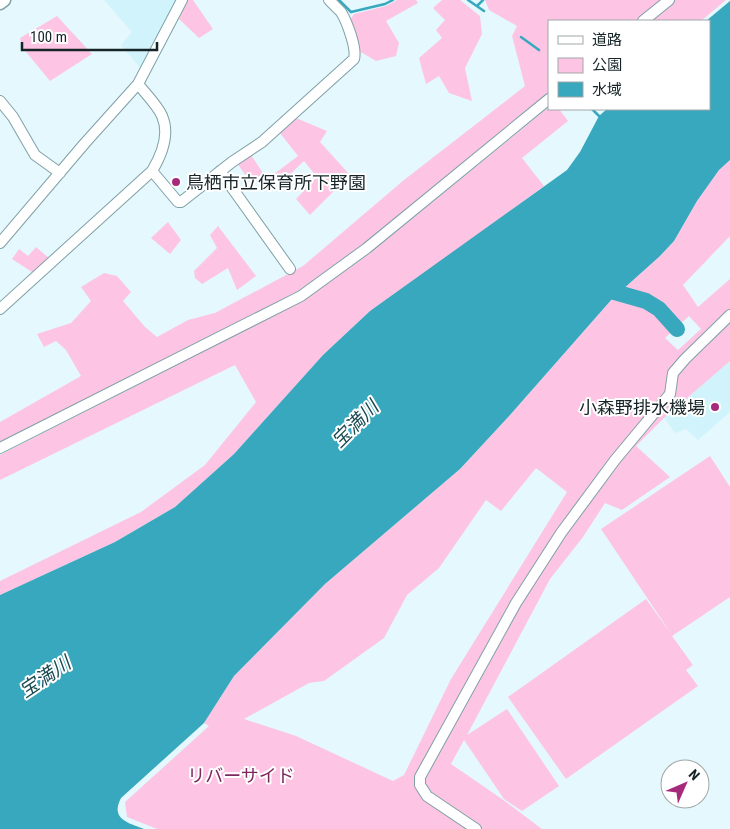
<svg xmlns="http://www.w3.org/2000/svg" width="730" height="829" font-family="'Roboto Condensed','Noto Sans JP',sans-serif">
<rect width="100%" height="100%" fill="#e4f8fd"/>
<path fill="#d1f4fc" d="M104,0H177L142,70L121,45L132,32Z
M730,361V412L698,440L686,429L675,433L664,418Z"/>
<path fill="#fdc5e3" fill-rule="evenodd" d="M188,0H193L213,29L199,38L179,19Z
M397,0H416L418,3L386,21L399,43L396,56L376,61L359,51L350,20L354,14L386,6Z
M442,0H460L480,16L482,34L465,68L472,101L449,93L439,76L426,84L419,58L442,38L436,30L445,20L433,8Z
M485,0H726L701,21H549V93L363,244L298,291L0,443V422L81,376L66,350L56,341L44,347L37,334L71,323L91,301L81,287L104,273L117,276L131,292L123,301L145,327L157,337L188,320L215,313L303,266L404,180L525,86L512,36L517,26L489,10Z
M57,16L92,54L50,81L22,47L20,38Z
M549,107V109H559L568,121L522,158L544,186L445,259L370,311L323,355L234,454L175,507L115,542L0,595V581L141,512L205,465L256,402L235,365L0,480V455L306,299L370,253Z
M296,118L327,131L320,142L350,175L310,215L296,199L317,177L304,161L280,184L274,174L298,156L280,133Z
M251,155L263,173L251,183L237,163Z
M730,160V236L683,285L698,307L730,279V361L664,418L636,446L670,477L622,510L605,503L583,537L550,579L467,735L507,709L559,786L522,811L504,799L464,740L451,764L502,799L542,829H157L127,817L125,802L209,726L204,723L234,676L325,584L460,469L510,415L612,299L660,256L674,241L697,201L719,170ZM689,316L701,329L678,350L665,338ZM536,468L567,492L451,679L404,775L393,781L296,736L244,719L309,683L324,681L384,638L407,595L439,568L486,500L501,511Z
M168,222L181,240L170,254L151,238Z
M218,226L256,276L237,290L228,268L202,284L195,278L194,271L217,248L210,235Z
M36,247L50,259L35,274L12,259L19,249L28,256Z
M710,456L730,487V597L672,636L693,665L686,670L698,686L566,779L508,697L646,599L672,635L601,529Z"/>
<path fill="#37a8bd" d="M730,1V160L719,170L697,201L674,241L660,256L612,299L510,415L460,469L325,584L234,676L204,723L121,798C110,819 128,823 144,829H0V595L115,542L175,507L234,454L323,355L370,311L567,170L580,152L599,116L607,109H709V21H706Z"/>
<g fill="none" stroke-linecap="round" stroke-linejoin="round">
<path stroke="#37a8bd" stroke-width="2.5" d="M339,0L351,12L385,4L393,0
M468,0L484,11
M477,6L483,0
M521,37L539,50
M592,109L599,116"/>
<path stroke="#37a8bd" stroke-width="16" d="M597,287L646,301L659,309L677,329"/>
<g stroke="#7fa0a6" stroke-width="12">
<path id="minor" d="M643,21L669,0
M0,101L13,117L35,155L60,173
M152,171L178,202H181L232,162L262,142L354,59C357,48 347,22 341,12C337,8 333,4 329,0
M220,171L290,269
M0,243L85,143L138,84L182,0
M0,309L152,171C161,156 170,134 162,116C158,106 145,93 138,84
M0,448L301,296L367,248L549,99
M476,829L427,796L420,785V777L516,603L561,533L615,460L670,394L673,373L685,359L730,315"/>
</g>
<g stroke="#7fa0a6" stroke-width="15">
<path id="tertiary" d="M0,3L4,0"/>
</g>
<use href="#minor" stroke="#fff" stroke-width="10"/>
<use href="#tertiary" stroke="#fff" stroke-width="12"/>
</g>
<g fill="#a62a7c" stroke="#fff" stroke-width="2">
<circle cx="176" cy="182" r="5"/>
<circle cx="715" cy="407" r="5"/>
</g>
<g text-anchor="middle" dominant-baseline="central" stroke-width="4" stroke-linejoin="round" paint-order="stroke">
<g font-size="18" fill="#172427" stroke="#fff" text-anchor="start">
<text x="186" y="182">鳥栖市立保育所下野園</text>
<text x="705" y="407" text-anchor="end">小森野排水機場</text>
</g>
<g font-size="18" fill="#7c275e" stroke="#fff">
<text x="241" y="775">リバーサイド</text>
</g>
<g font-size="19" font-style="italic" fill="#194952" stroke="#fff">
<text transform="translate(355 424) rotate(-45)">宝満川</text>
<text transform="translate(45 677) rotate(-34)">宝満川</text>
</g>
</g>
<rect x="548" y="20" width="162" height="90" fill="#ffffff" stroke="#a2a7a9"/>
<rect x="558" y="36" width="25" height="8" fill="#ffffff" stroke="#a2a7a9"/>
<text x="592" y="45" font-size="15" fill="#172427">道路</text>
<rect x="558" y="58" width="25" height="15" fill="#fdc5e3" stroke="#a2a7a9"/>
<text x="592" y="70" font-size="15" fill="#172427">公園</text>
<rect x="558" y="82" width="25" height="15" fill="#37a8bd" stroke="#a2a7a9"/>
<text x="592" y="95" font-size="15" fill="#172427">水域</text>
<g transform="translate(685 784) rotate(45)"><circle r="24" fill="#ffffff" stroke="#a2a7a9"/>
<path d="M0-4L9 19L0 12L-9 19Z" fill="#a62a7c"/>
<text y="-8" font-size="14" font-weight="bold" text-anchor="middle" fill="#172427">N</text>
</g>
<path d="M22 42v8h135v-8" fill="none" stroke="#172427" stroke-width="2.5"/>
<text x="30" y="42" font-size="15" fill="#172427" stroke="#ffffff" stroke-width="4" paint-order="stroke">100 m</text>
</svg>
